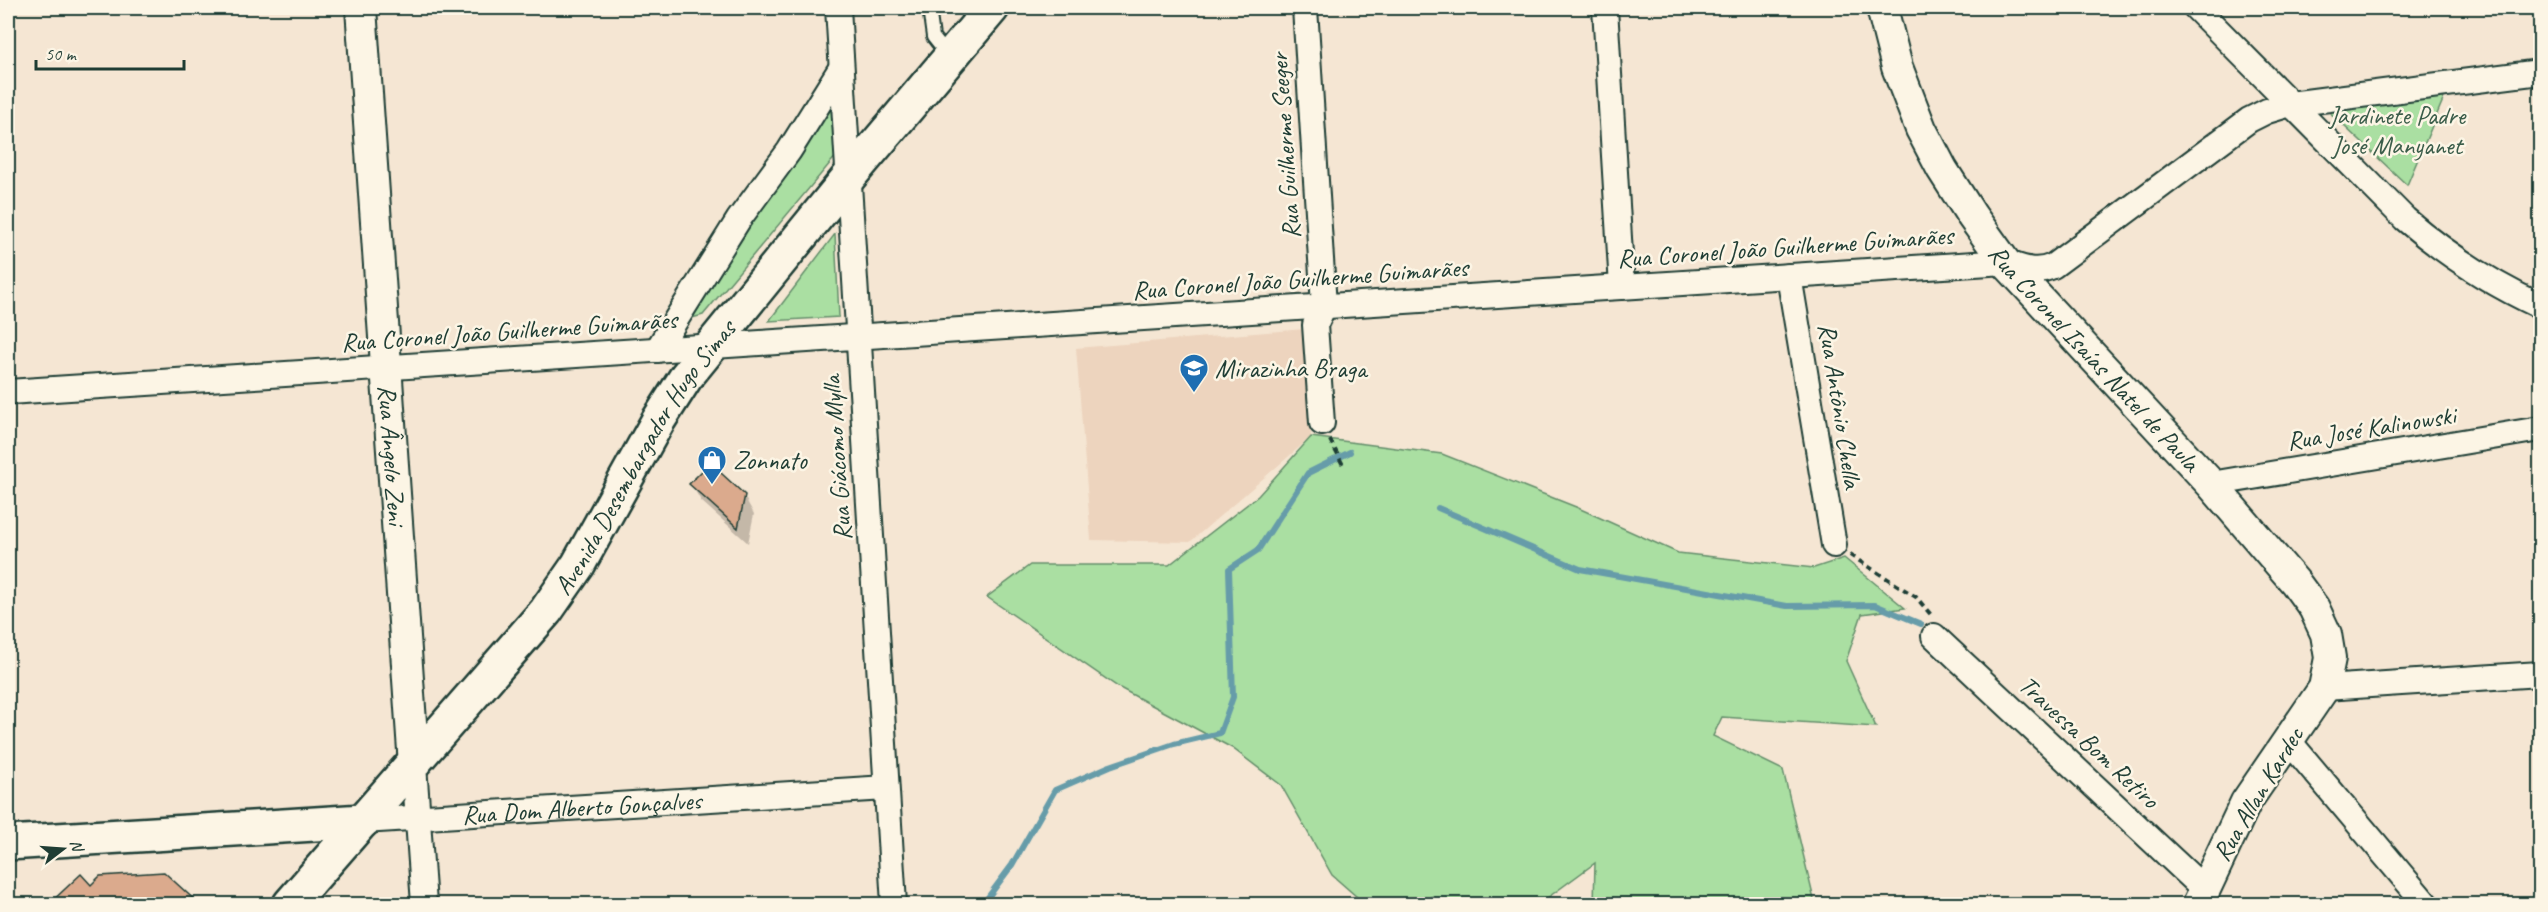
<svg xmlns="http://www.w3.org/2000/svg" width="2548" height="912" font-family="Caveat,sans-serif">
<rect width="100%" height="100%" fill="#f5e6d3"/>
<filter id="ink" filterUnits="userSpaceOnUse"><feTurbulence type="fractalNoise" baseFrequency=".0167" numOctaves="2"/><feDisplacementMap in="SourceGraphic" scale="12" xChannelSelector="R" yChannelSelector="G"/><feConvolveMatrix kernelMatrix="1 2 1 2 8 2 1 2 1" color-interpolation-filters="sRGB"/></filter>
<g filter="url(#ink)">
<path fill="#edd4be" d="M1304,329L1311,437L1190,542L1091,540L1076,348Z"/>
<path fill="#aadfa2" stroke="#648e6b" stroke-width="1.5" d="M2446,93L2407,185L2327,110Z
M832,97L836,156L703,315L684,320Z
M835,234L839,317L769,321Z
M1311,437L1442,454L1576,507L1678,553L1814,568L1844,558L1905,608L1862,614L1846,661L1876,727L1722,717L1713,736L1783,770L1815,904H1594L1595,863L1539,904H1436L1433,896L1420,904H1365L1332,875L1281,785L1232,748L1118,687L987,597L1030,565H1169L1258,496Z"/>
<path fill="#0003" d="M691,484L744,496L754,514L748,543L701,501Z
M164,874L197,904H51L81,877L91,887Z"/>
<g fill="none" stroke-linecap="round" stroke-linejoin="round">
<path stroke="#669ca9" stroke-width="6" d="M1438,508L1580,569L1787,606L1875,605L1921,624
M983,904L1012,865L1055,790L1110,766L1174,744L1220,733L1233,697L1229,569L1258,550L1308,473L1350,452"/>
</g>
<path fill="#dbaa8d" stroke="#1f3d34" stroke-width="1.5" d="M710,463L745,495L738,528L689,484Z
M164,872L199,904H49L81,874L91,885L100,876Z"/>
<g fill="none" stroke-linecap="round" stroke-linejoin="round">
<g stroke="#1f3d34" stroke-width="16">
<path id="service" d="M929,8L933,37L949,57"/>
</g>
<g stroke="#1f3d34" stroke-width="28">
<g id="minor">
<path d="M838,8L894,904"/>
<path d="M1305,8L1324,306L1315,325L1322,423"/>
<path d="M1605,8L1622,287"/>
<path d="M2196,8L2405,219C2447,255 2490,283 2540,306"/>
<path d="M1789,276L1834,545"/>
<path d="M657,350L739,219L789,151L841,68"/>
<path d="M8,392L2005,262C2023,268 2035,274 2053,266L2249,120L2267,111L2290,104L2540,72"/>
<path d="M2211,484L2540,429"/>
<path d="M1934,636L2204,889"/>
<path d="M2324,688L2540,674"/>
<path d="M2288,740L2426,904"/>
<path d="M414,765L424,904"/>
<path id="s1" d="M363,821L886,788"/>
</g>
</g>
<g stroke="#1f3d34" stroke-width="34">
<g id="tertiary">
<path id="s2" d="M361,8L414,765"/>
<path id="s3" d="M1882,8L1897,67L1921,129L1942,169L1972,216L2005,262L2211,484L2295,582L2314,608L2326,634L2330,658L2324,688L2246,802L2198,904"/>
</g>
</g>
<g stroke="#1f3d34" stroke-width="38">
<g id="secondary">
<path d="M8,843L363,821"/>
<path id="s4" d="M290,904L546,611L578,565L658,421L686,377L848,178L992,8"/>
</g>
</g>
<path stroke="#1f3d34" stroke-width="4" stroke-dasharray="6 4.5" stroke-linecap="butt" d="M1330,440L1343,465
M1850,555L1916,597L1932,616"/>
<use href="#service" stroke="#fcf5e5" stroke-width="12"/>
<use href="#minor" stroke="#fcf5e5" stroke-width="24"/>
<use href="#tertiary" stroke="#fcf5e5" stroke-width="30"/>
<use href="#secondary" stroke="#fcf5e5" stroke-width="33"/>
</g>
</g>
<defs>
<g id="school-pin" transform="scale(1.5)"><path d="M0 17L-7.5 6A9.5 9.5 0 1 1 7.5 6Z" fill="#1f6fb2" stroke="#fcf5e5"/><path d="M0-5L7-2L0 1L-7-2ZM-4 1L0 2.5L4 1V4Q0 6-4 4Z" fill="#fff"/></g>
<g id="shop-pin" transform="scale(1.5)"><path d="M0 17L-7.5 6A9.5 9.5 0 1 1 7.5 6Z" fill="#1f6fb2" stroke="#fcf5e5"/><path d="M-5-2.5h2.3a2.7 3.5 0 0 1 5.4 0H5L5.5 6h-11ZM-1.5-2.5h3a1.5 2.3 0 0 0-3 0Z" fill="#fff"/></g>
</defs>
<g fill-rule="evenodd">
<use href="#school-pin" x="1194" y="368"/>
<use href="#shop-pin" x="712" y="460"/>
</g>
<g text-anchor="middle" dominant-baseline="central" stroke-width="5" stroke-linejoin="round" paint-order="stroke">
<g font-size="26" fill="#3b5d4a" stroke="#fcf5e5">
<text x="2397" y="115">Jardinete Padre<tspan x="2397" dy="30">José Manyanet</tspan></text>
</g>
<g font-size="26" fill="#1f3d34" stroke="#fcf5e5">
<text transform="translate(1285 146) rotate(-94)">Rua Guilherme Seeger</text>
<text transform="translate(1785 247) rotate(-4)">Rua Coronel João Guilherme Guimarães</text>
<text transform="translate(1300 279) rotate(-4)">Rua Coronel João Guilherme Guimarães</text>
<text transform="translate(509 331) rotate(-4)">Rua Coronel João Guilherme Guimarães</text>
<text stroke="none"><textPath href="#s3" startOffset="416">Rua Coronel Isaías Natel de Paula</textPath></text>
<text transform="translate(1840 406) rotate(81)">Rua Antônio Chella</text>
<text transform="translate(2371 428) rotate(-9)">Rua José Kalinowski</text>
<text stroke="none"><textPath href="#s2" startOffset="448">Rua Ângelo Zeni</textPath></text>
<text stroke="none"><textPath href="#s4" startOffset="572">Avenida Desembargador Hugo Simas</textPath></text>
<text transform="translate(837 458) rotate(-94)">Rua Giácomo Mylla</text>
<text transform="translate(2089 742) rotate(43)">Travessa Bom Retiro</text>
<text transform="translate(2258 794) rotate(-59)">Rua Allan Kardec</text>
<text stroke="none"><textPath href="#s1" startOffset="219">Rua Dom Alberto Gonçalves</textPath></text>
</g>
<g font-size="26" fill="#1f3d34" stroke="#fcf5e5" text-anchor="start">
<text x="1215" y="368">Mirazinha Braga</text>
<text x="733" y="460">Zonnato</text>
</g>
</g>
<rect width="2548" height="912" fill="none" stroke="#fcf5e5" stroke-width="30"/>
<rect x="15" y="15" width="2518" height="882" fill="none" stroke="#1f3d34" stroke-width="2" filter="url(#ink)"/>
<g transform="translate(63 849) rotate(73)" stroke="#fcf5e5" stroke-width="4.5" paint-order="stroke">
<path d="M0-4.5L10 22L0 15L-10 22Z" fill="#1f3d34"/>
<text y="-9" font-size="16" font-weight="bold" text-anchor="middle" fill="#1f3d34">N</text>
</g>
<path d="M36 60v9h148v-9" fill="none" stroke="#1f3d34" stroke-width="3"/>
<text x="45" y="60" font-size="18" fill="#1f3d34" stroke="#fcf5e5" stroke-width="4.5" paint-order="stroke">50 m</text>
</svg>
